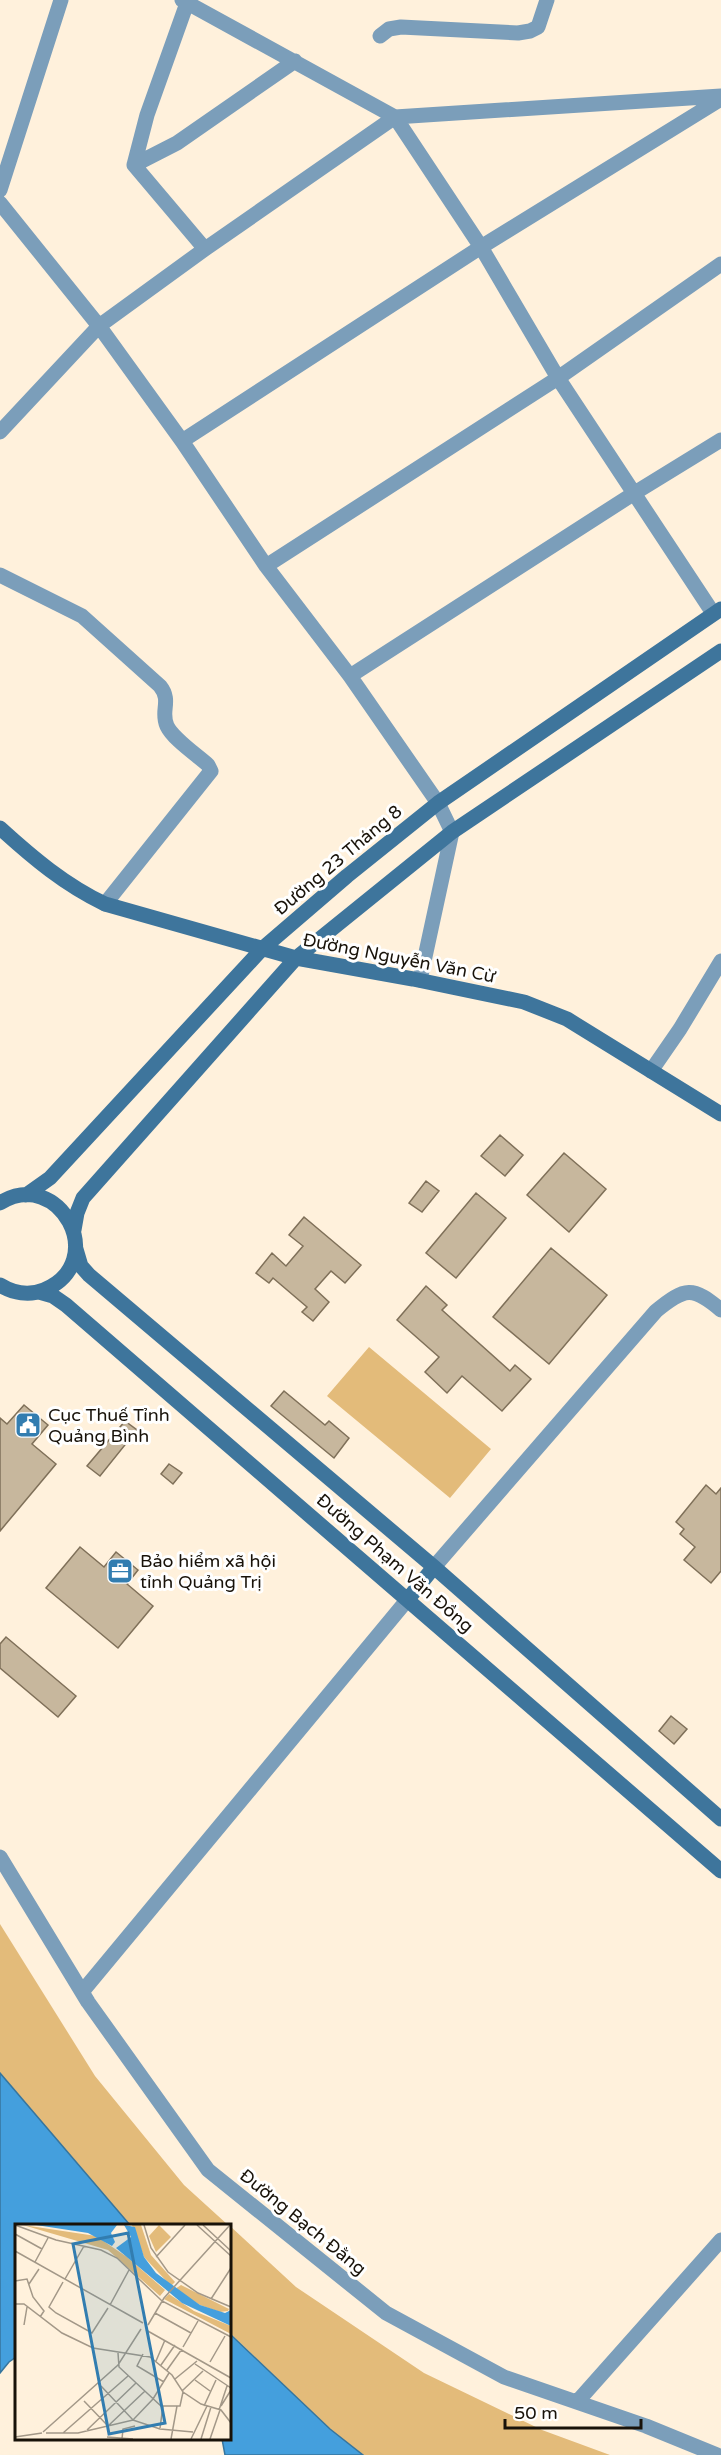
<svg xmlns="http://www.w3.org/2000/svg" width="721" height="2455" font-family="'Varela Round',sans-serif">
<rect width="100%" height="100%" fill="#fff1dc"/>
<path fill="#e3bb7a" d="M369,1347L491,1449L450,1498L327,1396Z
M0,1924L95,2076L184,2185L228,2225H130L0,2073Z
M230,2226L296,2287L424,2373L542,2430L610,2455H363L330,2429L230,2333Z"/>
<path fill="#449fdd" stroke="#37759d" stroke-width="1.5" d="M0,2073L130,2225L16,2226V2357L9,2362L0,2373Z
M230,2334L330,2429L363,2455H225L222,2439L230,2438Z"/>
<path fill="#c7b79d" stroke="#7f7059" stroke-width="1.5" d="M500,1135L523,1155L505,1176L481,1156Z
M564,1153L606,1189L569,1232L527,1195Z
M426,1181L439,1191L422,1212L409,1203Z
M476,1193L506,1218L456,1278L426,1253Z
M304,1217L361,1265L345,1283L331,1271L315,1289L329,1302L313,1321L302,1312L307,1307L273,1278L269,1283L256,1273L272,1253L286,1266L303,1246L289,1235Z
M551,1248L607,1295L549,1364L493,1317Z
M426,1286L447,1305L442,1310L510,1371L515,1365L531,1379L502,1411L462,1376L447,1393L425,1372L439,1357L397,1320Z
M284,1391L325,1425L329,1421L349,1438L334,1458L271,1406Z
M24,1405L48,1425L32,1444L56,1464L0,1531V1418L7,1424Z
M125,1421L137,1430L100,1476L87,1466Z
M169,1464L182,1473L173,1484L161,1474Z
M706,1485L716,1494L721,1488V1571L711,1583L684,1560L695,1547L680,1534L684,1529L676,1522Z
M80,1547L104,1567L116,1552L138,1570L127,1584L153,1606L118,1648L46,1588Z
M6,1637L76,1696L58,1717L0,1668V1644Z
M671,1716L687,1729L674,1744L659,1731Z"/>
<g fill="none" stroke-linecap="round" stroke-linejoin="round">
<path stroke="#7b9eba" stroke-width="15" d="M182,0L395,117L721,96
M380,36L389,29L401,27L518,33L530,31L538,27L547,0
M134,165L177,143L295,61
M134,165L147,115L187,3
M134,165L205,249
M0,190L61,0
M0,203L99,326L182,441L266,566L350,676L438,803L452,832L420,980
M0,432L99,326L205,249L395,117L481,247L558,378L713,613
M182,441L481,247L721,99
M266,566L558,378L721,264
M0,575L82,616L160,686C172,701 160,711 167,726C173,739 197,755 208,765L211,771L105,904
M350,676L633,494L721,440
M651,1071L680,1029L721,961
M434,1567L656,1311C685,1287 693,1286 721,1310
M0,1857L88,2002L208,2170L386,2313L504,2377L646,2426L717,2455
M82,1992L408,1599
M577,2402L721,2240"/>
<path stroke="#3e759c" stroke-width="15" d="M0,828C33,858 65,885 105,904L296,958L413,979L524,1002L567,1019L721,1114
M26,1195L50,1178L262,949L347,876L438,803L721,609
M0,1203C59,1166 111,1262 44,1290C29,1296 13,1293 0,1285
M74,1230L77,1213L83,1198L296,958L452,832L721,651
M76,1249L81,1266L89,1275L434,1567L721,1819
M39,1292L53,1296L66,1305L721,1871
M408,1599L434,1567"/>
</g>
<defs>
<g id="civic-square" transform="scale(1.35)"><rect x="-9" y="-9" width="18" height="18" rx="4" fill="#327db0" stroke="#fff"/><path d="M-.6-6.5H3V-4.5H.6V-3L4-1V1h2V6H-6V1h2V-1L-.6-3ZM-1.2 2.5V6h2.4V2.5Z" fill="#fff"/></g>
<g id="office-square" transform="scale(1.35)"><rect x="-9" y="-9" width="18" height="18" rx="4" fill="#327db0" stroke="#fff"/><path d="M-6-3h4V-5.5h4V-3h4V5H-6ZM-1-4.5V-3h2v-1.5ZM-6 0V1H6V0Z" fill="#fff"/></g>
</defs>
<g fill-rule="evenodd">
<use href="#civic-square" x="28" y="1425"/>
<use href="#office-square" x="120" y="1571"/>
</g>
<g text-anchor="middle" dominant-baseline="central" stroke-width="6" stroke-linejoin="round" paint-order="stroke">
<g font-size="18" fill="#181209" stroke="#fff">
<text transform="translate(338 860) rotate(-40)">Đường 23 Tháng 8</text>
<text transform="translate(399 958) rotate(11)">Đường Nguyễn Văn Cừ</text>
<text transform="translate(395 1563) rotate(41)">Đường Phạm Văn Đồng</text>
<text transform="translate(303 2222) rotate(39)">Đường Bạch Đằng</text>
</g>
<g font-size="18" fill="#181209" stroke="#fff" text-anchor="start">
<text x="48" y="1415">Cục Thuế Tỉnh<tspan x="48" dy="21">Quảng Bình</tspan></text>
<text x="140" y="1561">Bảo hiểm xã hội<tspan x="140" dy="21">tỉnh Quảng Trị</tspan></text>
</g>
</g>
<g transform="translate(15 2224)">
<rect width="216" height="216" fill="#fff1dc"/>
<path d="M8,1L81,12L112,33L150,66L145,72L93,26ZM117,1H126L136,31L160,58L156,62L129,33ZM144,1L156,13L141,28L134,12ZM166,61L214,85L213,87L205,88L185,81L160,65ZM154,70L179,87L216,102V110L149,75Z" fill="#e3bb7a"/>
<path d="M21,1H102L96,9L100,18L97,22L73,9ZM109,1L120,3L129,33L141,49L185,81L210,89L216,86V102L167,79L101,24L116,13Z" fill="#449fdd"/>
<path fill="none" stroke="#a39888" stroke-width="1.5" d="M0,1L41,16L86,26L102,34L147,77L216,113M129,1L136,24L153,48L183,69L216,83M182,1L216,32M188,1L216,27M0,10L27,25M0,27L128,99M141,33L170,1M20,38L33,14M50,55L69,22M0,57L12,55L18,73L29,87L25,93M48,58L34,83L41,89L77,109L93,84M14,60L24,45M196,75L216,44M0,80H9L47,109L78,124L135,133L157,151L168,168L186,180L206,186L216,199M95,81L114,46M140,89L176,109M9,101L12,83M133,101L149,74L215,1M131,106L216,154M168,123L183,97M103,129L104,143L147,183M128,130L122,142L149,158M141,137L150,116M195,138L210,112M180,140L216,164M146,141L160,121M152,146L167,125M160,155L182,137M180,156L195,167M86,162L118,196L138,175L154,149M167,167L188,147M69,177L93,202L130,167M189,182L201,156M206,182L216,166M204,186L212,162M145,204L148,182H165L168,168M72,206L121,159M28,208L103,141L126,105M31,209H63L118,196L145,205L178,208M48,209L113,152M0,213L27,209M92,213L118,215M107,215L108,205L120,202M156,215L162,182M176,215L192,182M186,215L196,183M195,215L205,186"/>
<path fill="#327db0" fill-opacity="0.15" stroke="#327db0" stroke-width="3" d="M113,9L150,199L94,210L58,20Z"/>
<rect width="216" height="216" fill="none" stroke="#181209" stroke-width="3"/>
</g>
<path d="M505 2419v9h136v-9" fill="none" stroke="#181209" stroke-width="3"/>
<text x="514" y="2419" font-size="18" fill="#181209" stroke="#ffffff" stroke-width="4.5" paint-order="stroke">50 m</text>
</svg>
